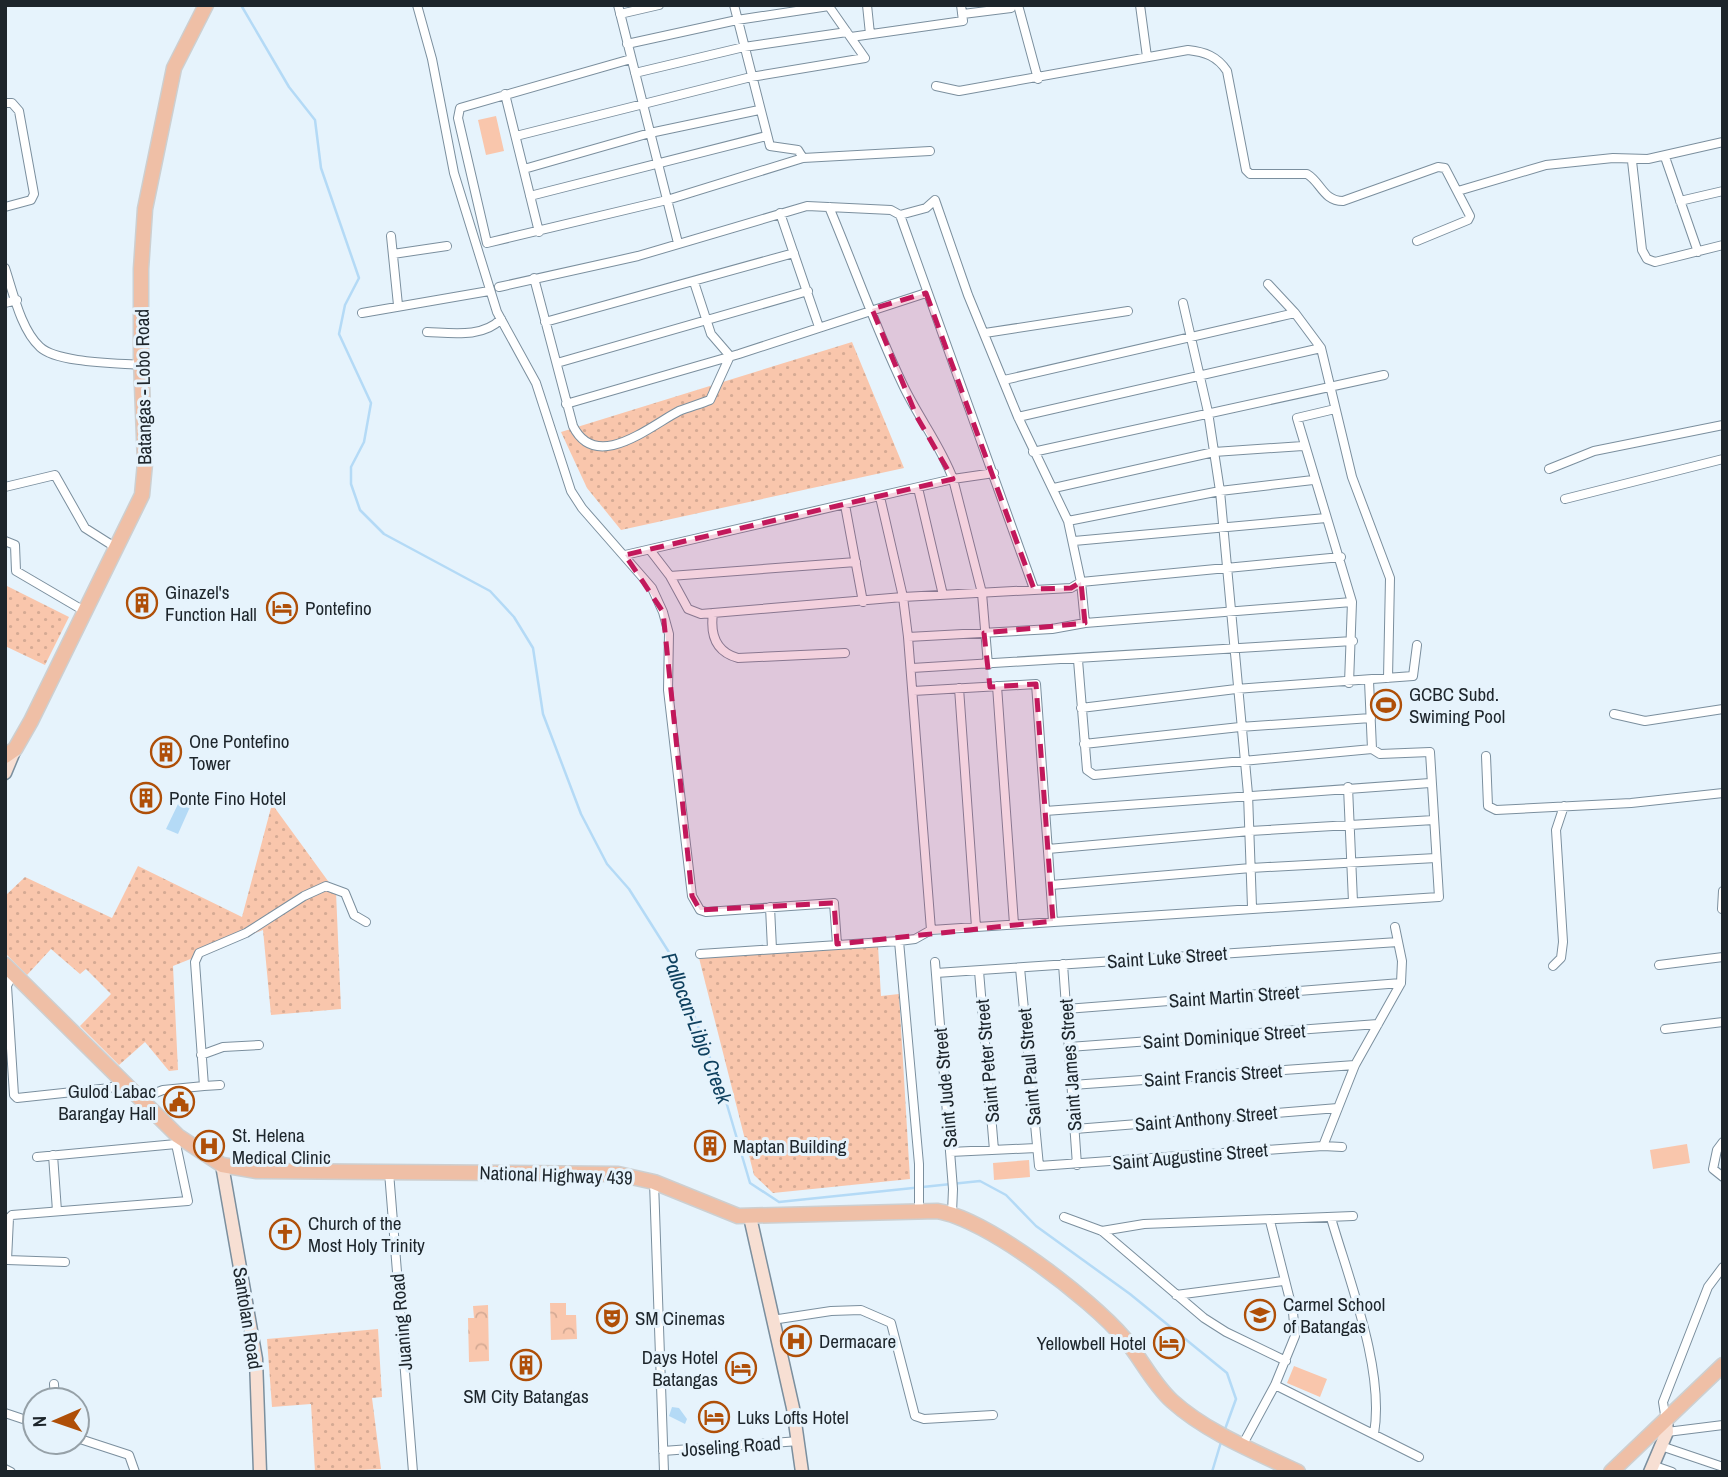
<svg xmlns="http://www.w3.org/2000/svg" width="1728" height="1477" font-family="'Archivo Narrow',sans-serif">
<defs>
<pattern id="grass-dots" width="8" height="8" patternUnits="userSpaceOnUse" patternTransform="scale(1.75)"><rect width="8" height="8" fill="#f9c6ac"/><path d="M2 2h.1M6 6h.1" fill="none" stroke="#d5aa94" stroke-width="1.8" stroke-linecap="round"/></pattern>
<pattern id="park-crowns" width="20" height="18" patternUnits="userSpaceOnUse" patternTransform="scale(1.75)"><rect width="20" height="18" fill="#f9c6ac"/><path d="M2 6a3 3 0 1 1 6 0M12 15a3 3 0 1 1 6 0" fill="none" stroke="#d5aa94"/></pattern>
</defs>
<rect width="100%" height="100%" fill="#e6f3fc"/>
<path fill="url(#grass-dots)" d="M852,342L904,468L621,530L587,488L561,432Z
M5,585L69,617L45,665L5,646Z
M272,804L336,892L341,1009L271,1015L263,930L173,966L178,1070L169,1071L145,1042L119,1065L80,1026L111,994L86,969L80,974L51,949L27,975L5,953V896L25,877L112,918L138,866L242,917Z
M878,946L881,996L899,994L910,1179L773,1193L754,1175L699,958Z
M378,1329L382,1397L372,1398L381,1469L315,1472L311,1404L272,1407L267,1339Z"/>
<path fill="url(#park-crowns)" d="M550,1303H566V1315H576L577,1339L551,1340Z
M488,1305L489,1361L469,1362L468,1318H474L473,1306Z"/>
<path fill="#f9c6ac" d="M496,116L504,151L486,155L478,120Z
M1687,1144L1690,1163L1653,1169L1650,1150Z
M1029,1160L1030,1177L994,1180L993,1163Z
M1294,1366L1327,1379L1320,1397L1287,1383Z"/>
<path fill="#b4daf6" d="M1382,694L1393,697L1395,703L1388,718L1382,716L1378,703Z
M179,802L190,807L178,834L166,829Z
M672,1407L679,1408L687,1419L685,1424L669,1416Z"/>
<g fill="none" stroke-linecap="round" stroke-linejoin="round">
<path stroke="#b4daf6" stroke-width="2.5" d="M241,5L289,87L315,120L321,168L359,278L345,305L339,334L371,403L364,442L351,467V484L360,510L384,534L490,591L514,617L533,648L543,714L581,814L607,864L629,889L672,957L725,1098L750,1183L779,1202L980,1181L1006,1195L1036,1226L1130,1294L1227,1373L1236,1399L1224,1432
M1212,1472L1221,1442"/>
<g stroke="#7b8f9e" stroke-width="10">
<path id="street" d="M417,5L432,59L454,173L497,312L536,383L571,491L582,508L652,588L663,612L669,634L668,690L692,896L700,910L706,912L834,903L837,944
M618,5L678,243
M734,5L770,146L798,150L803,158
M867,5L870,34
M1018,5L1038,79
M1140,5L1147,57
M620,14L659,5
M963,14L1011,8
M851,37L963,21L961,5
M627,44L737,20L829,6
M631,59L460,108L458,118L487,243L667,200L803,158L930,151
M635,73L744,47L847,32
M936,86L959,91L1188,50C1205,52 1217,56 1227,71L1246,170L1250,174H1307C1321,182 1323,201 1343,201L1438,167L1445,168L1470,216L1468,220L1417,241
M505,94L539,232
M5,103H12L19,111L34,194L31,200L5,207
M516,136L751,77L865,58L828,5
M1665,157L1698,252
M1632,161L1642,250L1647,259L1655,262L1723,245
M524,169L650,133L759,110
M1458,191L1546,165L1613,158L1648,159L1723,142
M530,196L766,136
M1680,201L1723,191
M829,207C854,266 875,327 903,385C918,417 941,446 953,479L982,593L988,665
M780,213L819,327
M900,215L1034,589
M391,236L398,305
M393,254L447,246
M5,268C13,292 21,330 40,347C57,363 117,363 141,365
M534,278L573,426C596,473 650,426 679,411C689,407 700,404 710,400L730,356L711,334L694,282
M1268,284L1295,313L1321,348L1352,477L1390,578L1388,678
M499,287L638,256L807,206L891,210L900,215L926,208L935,200L968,295L1018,417L1068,521L1081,582L1085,623
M5,303L17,300
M1183,303L1208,412L1220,491L1248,794L1252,907
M362,313L489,291
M545,322L794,253
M427,332C452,333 483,338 501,319
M985,333L1128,311
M557,363L808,291
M1004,380L1295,313
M566,404L739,354L926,293
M1335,409L1297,418L1352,602L1349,683
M1018,417L1321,348
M1033,452L1384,375
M1549,469L1594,451L1723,425
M5,487L55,475L85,528L118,549
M918,488L943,595
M1054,488L1214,452L1303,446
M880,497L903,597L908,637L931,930
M1565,499L1723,459
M845,505L863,602
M1068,521L1220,491L1313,480
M5,541L15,545L16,571L86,612
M1074,541L1326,518
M650,550L670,576L688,609L701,614L903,597L1071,588L1081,582L1341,557
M625,555L953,479L994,473
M670,576L856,562
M713,613C710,635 716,652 738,658L845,653
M908,637L1052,629L1085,623L1352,602
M912,668L1353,641
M1369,681L1372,749
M997,686L1014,924
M959,688L976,927
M913,691L1036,684L1053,921
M1081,708L1236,689L1413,676L1417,645
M1614,714L1645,721L1723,709
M1084,744L1240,727L1371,718
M1486,756L1488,806L1496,810L1631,803L1723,793
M1348,787L1353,902
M1045,811L1430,783
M1048,849L1250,831L1434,820
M1051,885L1251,868L1436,858
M770,907L772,949
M1722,909L1723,891
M899,941L919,1164V1211
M700,954L899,941L915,939L931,930L1439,897L1430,752L1380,754L1372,749L1094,775L1087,770L1078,660
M935,962L953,1189L952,1213
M1063,964L1077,1165
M1659,965L1723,957
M1553,966L1561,958L1563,942L1556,830L1564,806
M1020,968L1039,1166L1323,1146L1342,1147
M979,971L994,1150
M13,973L7,986L14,1095L17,1098L110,1088L122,1082
M936,973L1398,942
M1066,1009L1401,983
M1665,1029L1723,1022
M1069,1047L1378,1024
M201,1055L223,1047L259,1045
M1072,1085L1355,1065
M204,1086L220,1085
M140,1099L163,1090L204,1086L195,962L199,953L246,933L304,896L326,886L345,893L354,915L366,922
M1075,1129L1338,1108
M1723,1142L1717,1150L1713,1169L1723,1177
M1323,1146L1355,1065L1401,983L1402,961L1395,927
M950,1152L1036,1148
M53,1155L57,1211
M37,1157L176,1144
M389,1172L413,1472
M654,1182L664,1472
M1064,1217L1102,1231L1204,1318L1226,1332L1286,1361
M1331,1218C1349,1280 1385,1370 1374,1434
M1102,1231L1144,1224L1353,1216
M65,1262L7,1260L9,1218L12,1215L188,1201L176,1144L178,1136
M1176,1295L1283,1281
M772,1320L831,1311L861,1310L891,1323L915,1416L924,1419L993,1415
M54,1384L55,1400
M1275,1385L1419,1457
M5,1413L35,1423
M1666,1421L1663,1402L1708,1287L1723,1267
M1667,1432L1723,1425
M77,1438L129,1455L135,1472
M1243,1444L1275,1385L1295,1336L1293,1312L1270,1221
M1661,1446L1723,1467
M663,1451L799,1441
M1652,1465L1672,1472
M5,1469L11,1472"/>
</g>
<g stroke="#7b8f9e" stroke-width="15">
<path id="secondary" d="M5,773L15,749
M222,1165L256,1359L260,1472
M750,1217L793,1408L802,1472
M1650,1472L1667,1432L1666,1421"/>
</g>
<g stroke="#cdcfd0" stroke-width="17">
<path id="primary" d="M5,756L15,749L31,721L142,495L145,463L141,359V269L145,209L174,68L206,5
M5,965L178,1136L222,1165L257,1171L618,1174L654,1182L738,1216L937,1211C986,1218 1091,1299 1124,1338C1141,1358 1153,1384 1172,1401C1206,1432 1256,1452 1298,1472
M1611,1472L1723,1365"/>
</g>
<use href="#street" stroke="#fff" stroke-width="8"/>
<use href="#secondary" stroke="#f7dfd3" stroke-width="12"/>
<use href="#primary" stroke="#efbfa6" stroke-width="14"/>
</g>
<path fill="#c2185b" fill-opacity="0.2" stroke="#c2185b" stroke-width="5" stroke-dasharray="14 9" stroke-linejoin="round" d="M926,293L1034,589L1071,588L1081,582L1085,623L984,633L990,687L1036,684L1053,921L837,944L834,903L700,910L692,896L663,612L625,555L953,479L917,417L872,309Z"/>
<defs>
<g id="building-ring" transform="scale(1.575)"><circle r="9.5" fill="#e6f3fc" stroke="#af4f08" stroke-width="1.5"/><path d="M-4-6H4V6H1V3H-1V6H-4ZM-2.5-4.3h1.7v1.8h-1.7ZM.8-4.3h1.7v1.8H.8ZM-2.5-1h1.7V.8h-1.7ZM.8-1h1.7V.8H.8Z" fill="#af4f08"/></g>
<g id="hotel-ring" transform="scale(1.575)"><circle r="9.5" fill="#e6f3fc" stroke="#af4f08" stroke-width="1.5"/><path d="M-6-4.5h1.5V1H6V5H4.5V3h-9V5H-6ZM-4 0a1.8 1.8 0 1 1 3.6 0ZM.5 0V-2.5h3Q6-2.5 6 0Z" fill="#af4f08"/></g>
<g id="stadium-ring" transform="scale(1.575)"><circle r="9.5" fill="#e6f3fc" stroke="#af4f08" stroke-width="1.5"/><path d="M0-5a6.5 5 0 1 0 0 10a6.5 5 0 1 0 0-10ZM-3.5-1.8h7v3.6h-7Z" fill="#af4f08"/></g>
<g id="civic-ring" transform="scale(1.575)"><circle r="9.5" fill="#e6f3fc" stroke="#af4f08" stroke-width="1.5"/><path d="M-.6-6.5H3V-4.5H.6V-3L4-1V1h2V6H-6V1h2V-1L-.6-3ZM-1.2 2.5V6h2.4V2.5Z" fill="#af4f08"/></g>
<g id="hospital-ring" transform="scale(1.575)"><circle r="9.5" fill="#e6f3fc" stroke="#af4f08" stroke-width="1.5"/><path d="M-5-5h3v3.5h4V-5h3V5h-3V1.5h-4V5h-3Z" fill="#af4f08"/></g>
<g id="church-ring" transform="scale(1.575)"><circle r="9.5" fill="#e6f3fc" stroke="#af4f08" stroke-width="1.5"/><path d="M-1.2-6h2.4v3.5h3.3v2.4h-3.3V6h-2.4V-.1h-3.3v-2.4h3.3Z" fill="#af4f08"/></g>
<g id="school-ring" transform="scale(1.575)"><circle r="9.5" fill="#e6f3fc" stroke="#af4f08" stroke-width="1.5"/><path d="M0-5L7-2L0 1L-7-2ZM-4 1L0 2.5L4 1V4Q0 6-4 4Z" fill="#af4f08"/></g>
<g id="theatre-ring" transform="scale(1.575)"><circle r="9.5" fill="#e6f3fc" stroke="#af4f08" stroke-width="1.5"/><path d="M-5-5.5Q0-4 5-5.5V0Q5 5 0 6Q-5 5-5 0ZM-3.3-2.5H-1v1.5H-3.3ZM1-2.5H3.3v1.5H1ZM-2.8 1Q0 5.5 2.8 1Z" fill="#af4f08"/></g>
</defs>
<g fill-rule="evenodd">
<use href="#building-ring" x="142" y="603"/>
<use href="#hotel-ring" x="282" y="608"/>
<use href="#stadium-ring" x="1386" y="705"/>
<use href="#building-ring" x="166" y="752"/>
<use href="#building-ring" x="146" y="798"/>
<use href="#civic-ring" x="179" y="1102"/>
<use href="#hospital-ring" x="209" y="1146"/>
<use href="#building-ring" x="710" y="1146"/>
<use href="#church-ring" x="285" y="1234"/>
<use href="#school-ring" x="1260" y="1315"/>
<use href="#theatre-ring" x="612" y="1318"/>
<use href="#hospital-ring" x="796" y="1341"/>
<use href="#hotel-ring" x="1169" y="1343"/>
<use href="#building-ring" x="526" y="1365"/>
<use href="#hotel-ring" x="741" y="1368"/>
<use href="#hotel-ring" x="714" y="1417"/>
</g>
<g text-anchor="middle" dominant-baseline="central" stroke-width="6" stroke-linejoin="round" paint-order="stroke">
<g font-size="19" fill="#1d252b" stroke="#e6f3fc">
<text transform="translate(143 387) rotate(-91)">Batangas - Lobo Road</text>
<text transform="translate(1167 957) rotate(-4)">Saint Luke Street</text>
<text transform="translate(1234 996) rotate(-4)">Saint Martin Street</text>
<text transform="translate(1224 1036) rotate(-4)">Saint Dominique Street</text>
<text transform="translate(987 1061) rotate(-95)">Saint Peter Street</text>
<text transform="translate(1070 1065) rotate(-94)">Saint James Street</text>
<text transform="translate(1029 1067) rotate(-95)">Saint Paul Street</text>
<text transform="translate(1213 1075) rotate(-4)">Saint Francis Street</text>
<text transform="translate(945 1088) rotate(-95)">Saint Jude Street</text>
<text transform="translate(1206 1118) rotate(-5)">Saint Anthony Street</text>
<text transform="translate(1190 1156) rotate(-5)">Saint Augustine Street</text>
<text transform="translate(556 1175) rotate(2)">National Highway 439</text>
<text transform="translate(248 1318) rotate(81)">Santolan Road</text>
<text transform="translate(401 1322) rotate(-95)">Juaning Road</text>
<text transform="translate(731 1446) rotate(-4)">Joseling Road</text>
</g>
<g font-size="19" fill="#1d252b" stroke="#e6f3fc" text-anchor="start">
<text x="165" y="592">Ginazel's<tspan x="165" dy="22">Function Hall</tspan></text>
<text x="305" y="608">Pontefino</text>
<text x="1409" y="694">GCBC Subd.<tspan x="1409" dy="22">Swiming Pool</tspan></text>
<text x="189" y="741">One Pontefino<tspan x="189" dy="22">Tower</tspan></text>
<text x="169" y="798">Ponte Fino Hotel</text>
<text x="156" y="1091" text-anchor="end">Gulod Labac<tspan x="156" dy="22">Barangay Hall</tspan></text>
<text x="232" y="1135">St. Helena<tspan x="232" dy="22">Medical Clinic</tspan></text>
<text x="733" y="1146">Maptan Building</text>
<text x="308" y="1223">Church of the<tspan x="308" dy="22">Most Holy Trinity</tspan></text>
<text x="1283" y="1304">Carmel School<tspan x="1283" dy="22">of Batangas</tspan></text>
<text x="635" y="1318">SM Cinemas</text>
<text x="819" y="1341">Dermacare</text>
<text x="1146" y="1343" text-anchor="end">Yellowbell Hotel</text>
<text x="718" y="1357" text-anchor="end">Days Hotel<tspan x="718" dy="22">Batangas</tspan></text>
<text x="526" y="1396" text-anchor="middle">SM City Batangas</text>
<text x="737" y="1417">Luks Lofts Hotel</text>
</g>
<g font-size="21" font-style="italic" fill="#0f415f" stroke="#e6f3fc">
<text transform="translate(697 1028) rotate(69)">Pallocan-Libjo Creek</text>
</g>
</g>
<rect width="1728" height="1477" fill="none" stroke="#1d252b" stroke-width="14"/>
<g transform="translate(56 1421) rotate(268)"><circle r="33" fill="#e6f3fc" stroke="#96a1a8" stroke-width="2"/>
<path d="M0-5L12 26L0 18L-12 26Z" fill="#af4f08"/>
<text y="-10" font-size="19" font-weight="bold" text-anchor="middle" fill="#1d252b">N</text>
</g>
</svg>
